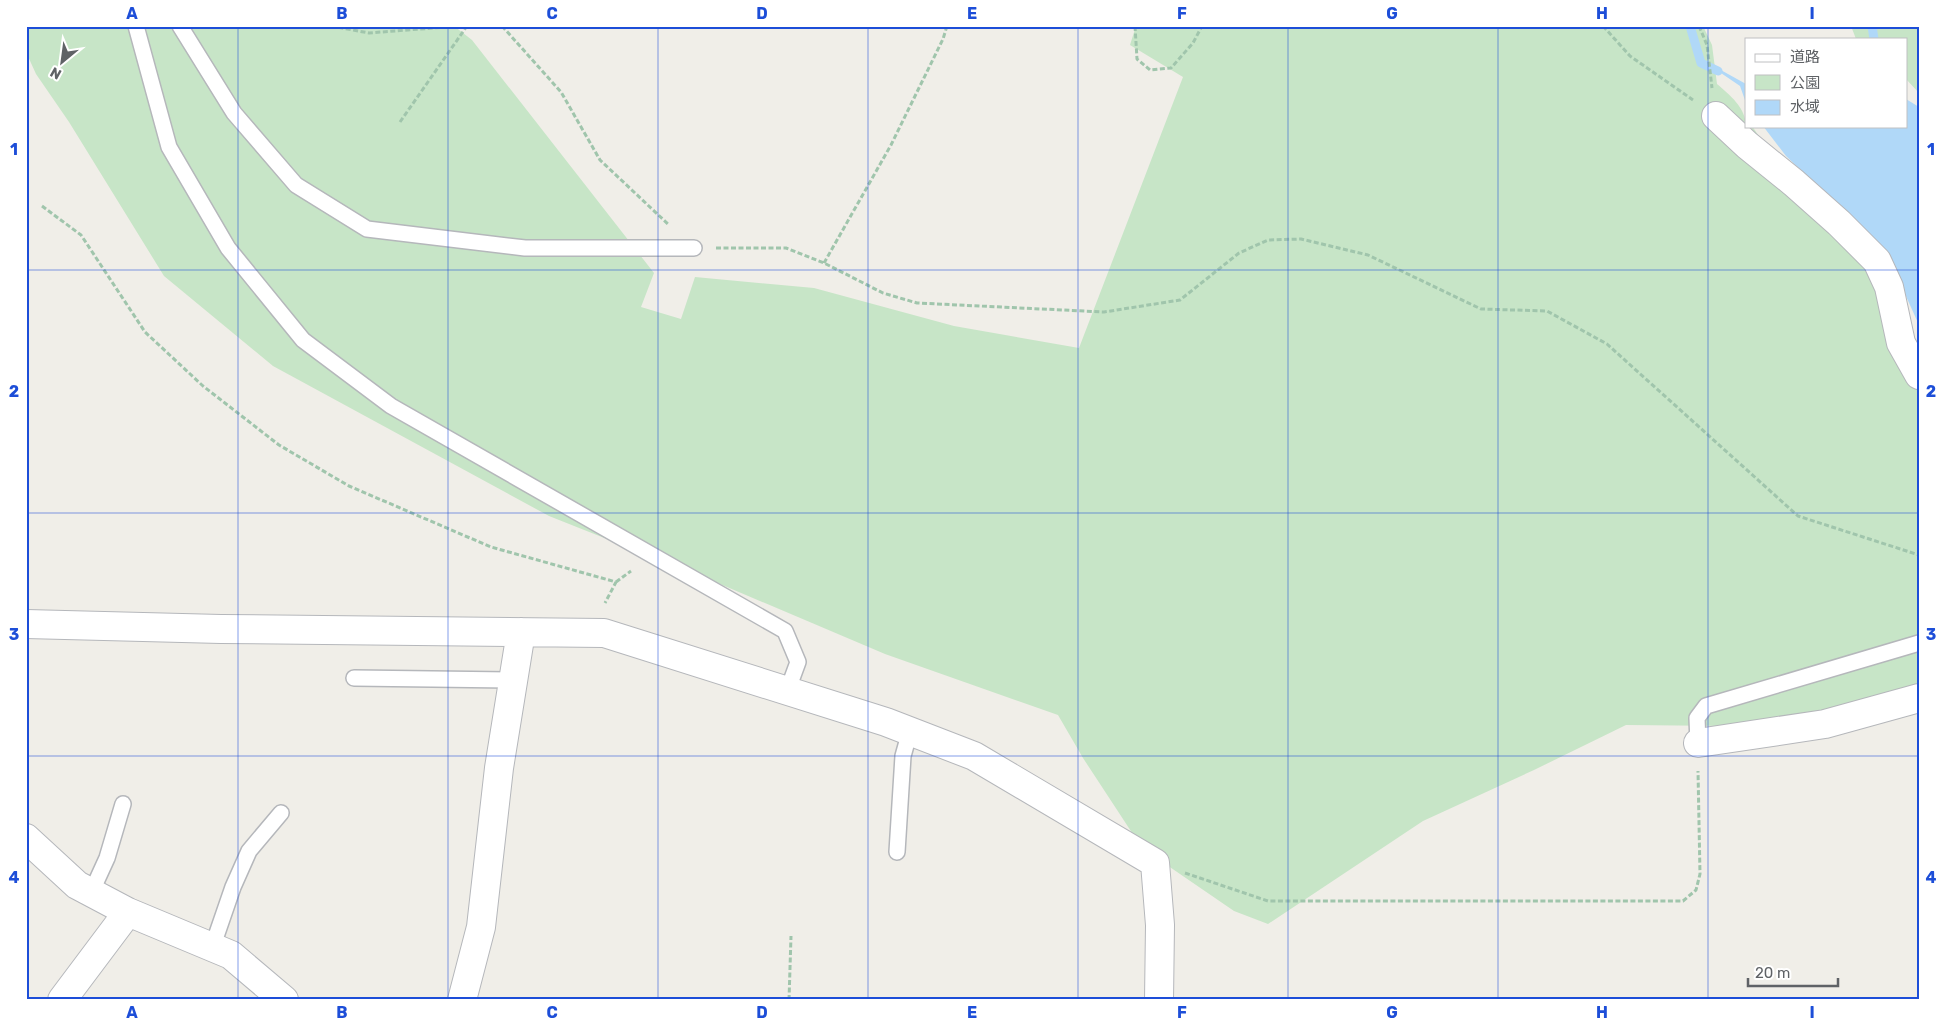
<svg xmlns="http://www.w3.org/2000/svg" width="1945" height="1026" font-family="Rubik,'Noto Sans JP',sans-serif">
<rect width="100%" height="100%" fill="#f0eee8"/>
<path fill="#c7e5c7" d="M26,26H454L472,40L654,273L641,307L681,319L695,277L814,288L954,326L1079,348L1183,77L1130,45L1136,26H1703L1712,45L1717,84C1730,95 1746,108 1746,126H1752L1771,154L1876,262L1919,359V707L1730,726L1626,725L1534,770L1423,821L1268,924L1234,911L1142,848L1083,758L1058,715L885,654L720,584L549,516L273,366L164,276L69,122L36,74L26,52Z
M1851,26H1919V93L1906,79V39H1856Z"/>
<path fill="#b0d8f8" d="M1719,69L1746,84V103L1740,86L1718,71Z
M1906,99L1919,107V325L1905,294L1879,249L1854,221L1786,156L1763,126H1906Z"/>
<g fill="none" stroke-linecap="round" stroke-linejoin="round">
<path stroke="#b0d8f8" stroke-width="9" d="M1690,26L1701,63L1718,71
M1872,26L1874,39"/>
<g stroke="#b5b7bb" stroke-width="18">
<path id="service" d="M136,26L169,147L228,248L303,340L391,406L785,631L798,662L787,692
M180,26L234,113L296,185L367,229L525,248H694
M354,678L514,680
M1698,743L1697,718L1706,706L1919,643
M897,852L903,756L910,731
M91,893L107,858L123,804
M212,948L233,887L249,851L281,813"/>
</g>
<g stroke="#b5b7bb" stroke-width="30">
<path id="minor" d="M1716,116L1747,145L1794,183L1839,223L1877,261L1889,287L1901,343L1919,375
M26,624L221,629L604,633L886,722L974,756L1155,863L1160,925L1159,1000
M1698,743L1825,724L1919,698
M26,838L77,885L128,912L231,955L284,1000
M62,1000L128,912
M462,1000L481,927L499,768L521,632"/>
</g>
<path stroke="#a0c5ac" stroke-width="3" stroke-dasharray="5 2.5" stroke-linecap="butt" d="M331,26L369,33L459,26
M502,26L561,92L600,160L669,225
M1135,26L1137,59L1150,70L1171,68L1193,43L1202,26
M1603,26L1630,56L1693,100
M1699,26L1707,45L1712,88
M400,122L467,26
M42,206L81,235L145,332L203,386L279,445L349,486L491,547L616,582L605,603
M716,248H786L824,263L883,293L917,303L1104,312L1180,300L1239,253L1268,240L1301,239L1368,255L1481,309L1547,311L1607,344L1798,516L1919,555
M824,263L891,145L943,39L947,26
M616,582L631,571
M1185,873L1268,901H1683L1696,890L1700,874L1698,771
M789,1000L791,936"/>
<use href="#service" stroke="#fff" stroke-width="15"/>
<use href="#minor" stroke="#fff" stroke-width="28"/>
</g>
<path fill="none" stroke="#1d4ed8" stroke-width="1" stroke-opacity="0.55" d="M238,26V1000M448,26V1000M658,26V1000M868,26V1000M1078,26V1000M1288,26V1000M1498,26V1000M1708,26V1000M26,270H1919M26,513H1919M26,756H1919"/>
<rect width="1945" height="1026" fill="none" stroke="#ffffff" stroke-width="55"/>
<rect x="1745" y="38" width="162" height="90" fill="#ffffff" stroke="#bfc0c2"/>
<rect x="1755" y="54" width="25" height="8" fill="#ffffff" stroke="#bfc0c2"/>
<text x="1790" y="62" font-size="15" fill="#5f6266">道路</text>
<rect x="1755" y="75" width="25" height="15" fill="#c7e5c7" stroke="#bfc0c2"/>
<text x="1790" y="88" font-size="15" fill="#5f6266">公園</text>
<rect x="1755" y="100" width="25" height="15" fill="#b0d8f8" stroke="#bfc0c2"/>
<text x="1790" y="112" font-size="15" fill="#5f6266">水域</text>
<g transform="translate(62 62) rotate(209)" stroke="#ffffff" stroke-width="4" paint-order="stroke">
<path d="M0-4L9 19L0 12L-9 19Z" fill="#5f6266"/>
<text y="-8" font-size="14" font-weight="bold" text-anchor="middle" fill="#5f6266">N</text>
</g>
<path d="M1748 978v8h90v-8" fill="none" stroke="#5f6266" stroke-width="2.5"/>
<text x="1755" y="978" font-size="15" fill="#5f6266" stroke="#ffffff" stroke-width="4" paint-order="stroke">20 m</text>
<rect x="28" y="28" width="1890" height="970" fill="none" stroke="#1d4ed8" stroke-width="2"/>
<g font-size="16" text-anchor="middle" font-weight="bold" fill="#1d4ed8">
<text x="132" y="19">A</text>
<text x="342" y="19">B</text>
<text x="552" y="19">C</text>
<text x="762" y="19">D</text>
<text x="972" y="19">E</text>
<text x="1182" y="19">F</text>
<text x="1392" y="19">G</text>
<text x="1602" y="19">H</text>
<text x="1812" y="19">I</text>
<text x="14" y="155">1</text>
<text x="1931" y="155">1</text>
<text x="14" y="397">2</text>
<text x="1931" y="397">2</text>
<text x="14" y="640">3</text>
<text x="1931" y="640">3</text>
<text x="14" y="883">4</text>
<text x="1931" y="883">4</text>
<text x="132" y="1018">A</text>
<text x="342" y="1018">B</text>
<text x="552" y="1018">C</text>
<text x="762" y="1018">D</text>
<text x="972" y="1018">E</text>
<text x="1182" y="1018">F</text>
<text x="1392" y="1018">G</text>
<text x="1602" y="1018">H</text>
<text x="1812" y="1018">I</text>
</g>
</svg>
